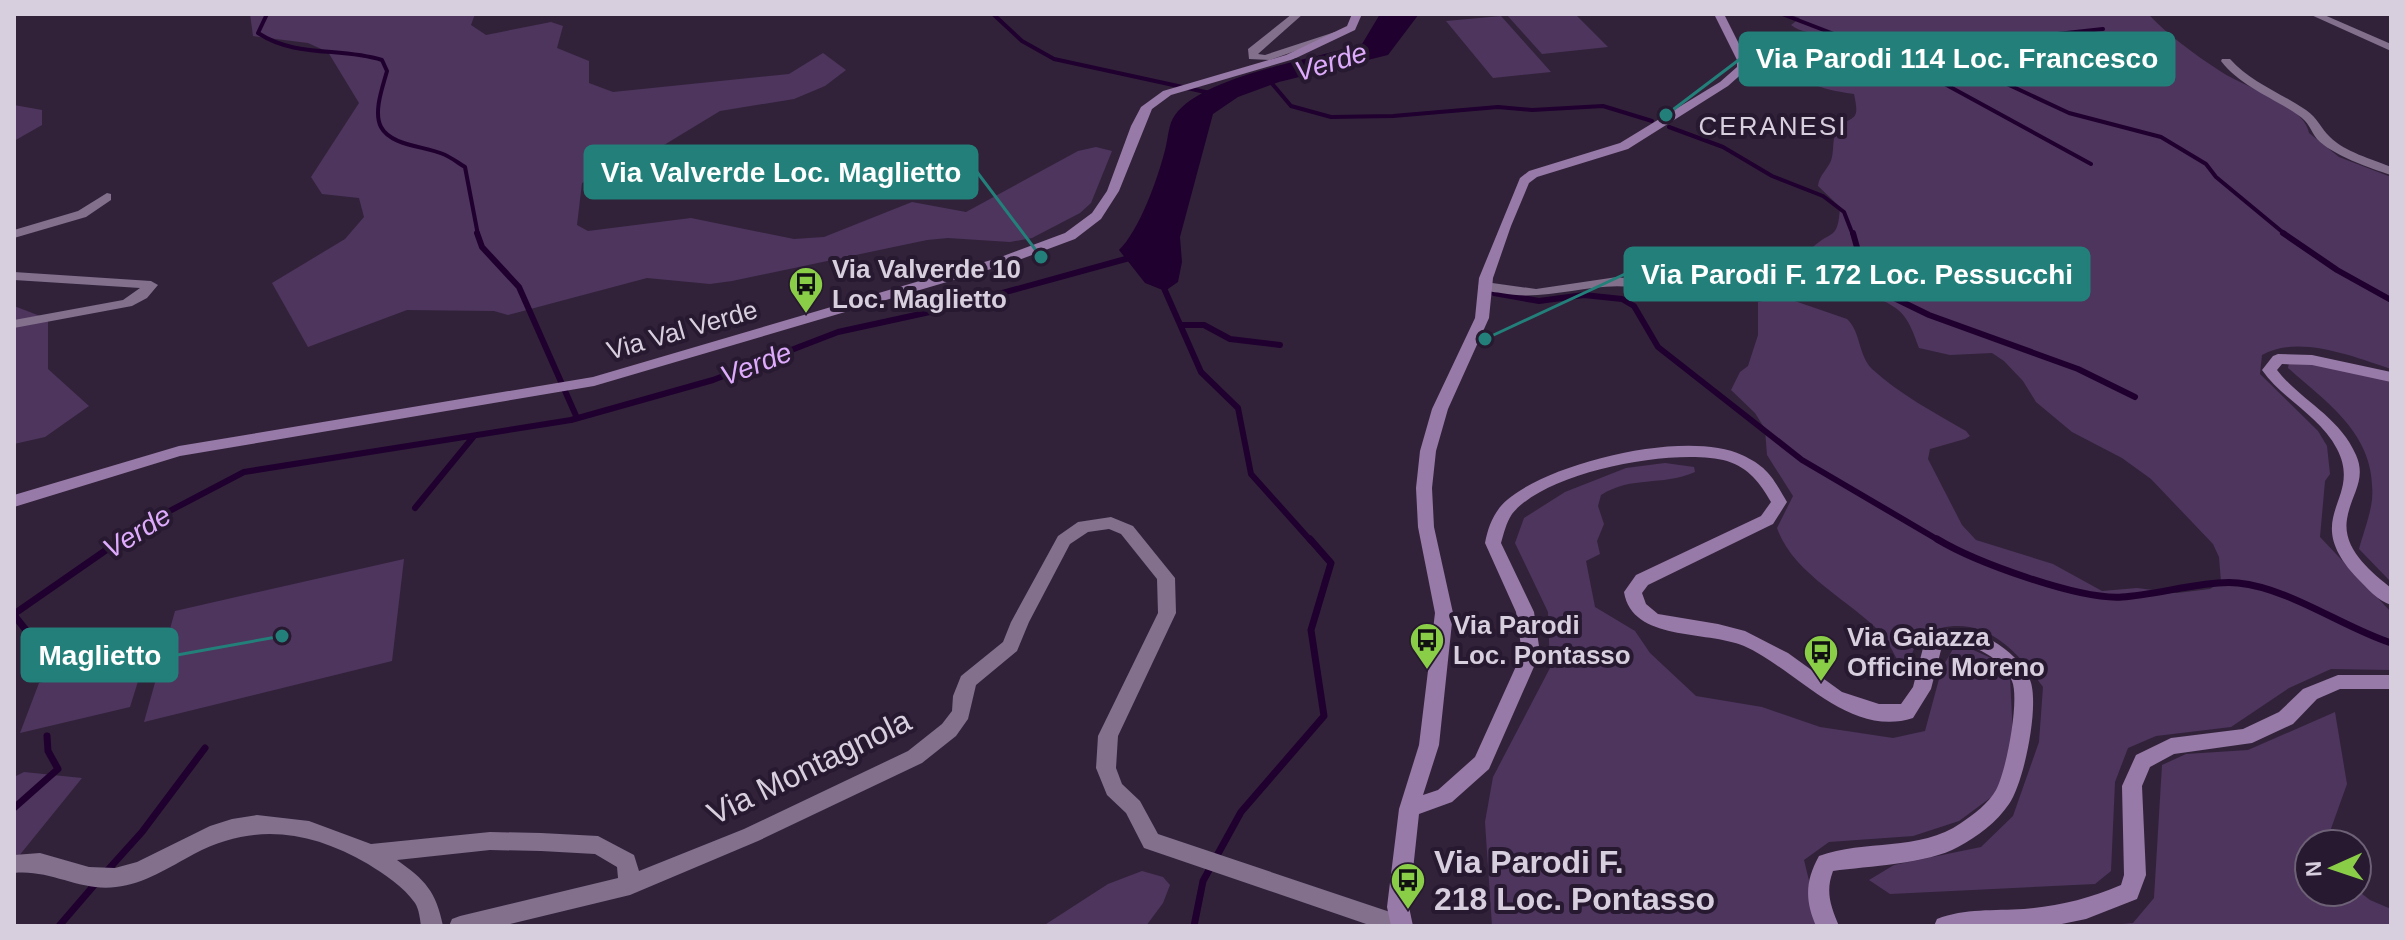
<svg xmlns="http://www.w3.org/2000/svg" width="2405" height="940" font-family="Helvetica,sans-serif">
<rect width="100%" height="100%" fill="#31223a"/>
<path fill="#4e355d" d="M250,14H475L471,25L486,35L551,22L563,26L557,48L589,61V83L613,92L789,74L823,53L846,70L825,86L794,99L720,111L636,162L596,174L582,183L577,225L588,231L691,218L794,239L824,237L912,202L966,212L1078,151L1096,147L1112,151L1091,203L1080,213L1032,238L1010,242L948,238L927,240L732,281L710,284L647,278L508,315L494,311L407,310L308,347L272,283L345,239L364,217L359,198L322,194L311,177L359,103L328,52L308,43L253,36Z
M1506,14H1575L1608,47L1542,54Z
M1788,14H2148C2168,35 2194,54 2220,71C2243,87 2303,103 2309,133L2339,157L2391,177V369C2355,357 2298,334 2262,355L2260,374L2318,431L2327,446L2330,474L2325,481L2320,537L2391,612V670L2331,669L2289,688L2231,727L2156,736L2128,748L2115,782L2111,871L2095,884L1890,894L1869,880L1894,865L1981,847L2013,816L2039,742L2043,687C2018,653 1988,617 1941,628C1925,632 1917,640 1911,656L1898,661C1893,653 1889,642 1882,634C1850,600 1793,574 1777,528L1793,496L1767,455L1765,429L1755,413L1731,390L1740,372L1748,366L1758,335V302L1783,297L1847,319C1861,332 1858,355 1872,369C1899,394 1935,413 1966,431L1970,436L1965,439L1930,449L1928,459L1962,525L1976,540L2053,564L2102,591L2137,588L2177,593L2210,589L2221,582L2219,557L2213,544L2151,479L2122,458L2072,432L2036,402L2023,381L2004,361L1992,353L1950,355L1919,348C1914,335 1909,318 1897,309C1863,282 1816,308 1812,248C1832,229 1838,241 1840,207L1818,186C1819,174 1830,168 1832,157C1834,148 1832,139 1837,131C1851,112 1861,126 1854,94C1813,88 1808,85 1782,53L1785,45L1853,49C1834,22 1811,41 1791,25L1800,18Z
M1501,16L1551,72L1493,78L1446,21Z
M14,105L42,110V125L14,141Z
M14,306L48,319V369L89,406L45,437L14,444Z
M2300,361L2391,381V582L2359,549C2363,534 2370,516 2372,500C2377,436 2331,406 2288,368L2289,362Z
M1665,463L1694,467L1695,472C1660,487 1633,475 1601,495L1598,506L1604,524L1597,541L1600,554L1586,561L1595,607L1635,631L1650,653L1696,696L1762,707L1820,727L1893,738L1925,731L1942,668L1953,649L1967,647L1993,659L2010,677L2013,737L2001,790L1959,821L1913,836L1829,842L1804,860L1820,926H1492L1485,822L1493,777L1550,668L1548,612L1515,543L1524,518L1565,492L1626,468Z
M404,559L392,661L144,722L175,611Z
M145,659L130,707L20,733L39,683Z
M2335,712L2347,784L2328,837L2331,844H2309V892L2357,890L2370,900L2391,909V926H2101L2133,923L2154,898L2162,765L2186,754L2248,750Z
M24,772L82,778L14,862V777Z
M1142,871L1163,877L1170,885L1163,903L1146,926H1043L1108,884Z"/>
<path fill="#20002f" d="M1380,14H1419L1388,55L1279,82L1238,97L1213,114L1180,237L1182,262L1178,282L1165,291L1145,283L1119,250C1139,231 1158,178 1165,150C1168,140 1168,124 1175,115C1203,76 1314,59 1362,44Z"/>
<g fill="none" stroke-linecap="round" stroke-linejoin="round">
<path stroke="#20002f" stroke-width="4" d="M267,14L258,33C296,58 340,47 382,60L387,71C383,86 373,112 381,127C391,146 425,146 443,154C451,157 458,163 465,167L478,235
M993,14L1022,41L1054,59L1210,93
M1782,14L1899,59L2091,164
M1884,50L1930,52L1975,43L2103,29
M1905,51L1979,71L2069,113L2161,137L2206,164L2216,177L2286,235
M1269,80L1291,106L1331,117L1393,116L1498,107L1532,110L1603,106L1652,121
M1669,127L1723,147L1772,176L1823,196L1844,212L1853,235"/>
<path stroke="#20002f" stroke-width="6" d="M477,233L482,247L519,287L577,418
M1853,233L1865,276L1892,297L1929,315L2078,369L2135,397
M2283,233L2337,270L2391,300
M1163,286L1201,372L1238,408L1251,474L1311,541
M1494,293L1539,301L1584,295L1622,299L1634,306L1658,347L1802,460L1940,541
M1181,325H1204L1230,339L1280,345
M415,508L474,436
M119,541L141,526L244,472L571,420L713,380L838,332L948,308L1133,257"/>
<path stroke="#20002f" stroke-width="7" d="M1937,539C1975,562 2079,600 2122,597C2157,595 2205,580 2238,583C2289,588 2342,627 2391,643
M14,614L122,539
M14,615L33,639L27,653
M14,808L58,769L48,751L47,736
M106,872L142,832L205,748
M59,926L96,883
M1194,926L1203,881L1241,812L1324,716L1311,630L1331,563L1310,539"/>
<path fill="#82708c" fill-rule="evenodd" d="M1292,14H1303L1258,54L1265,55L1335,32L1340,35L1270,60L1249,59L1248,49Z
M2309,14H2322L2391,44V51Z
M2222,59H2230C2250,82 2281,93 2306,110C2318,118 2321,129 2330,137C2345,152 2372,159 2391,167V175C2372,169 2330,154 2317,139C2310,130 2309,122 2298,115C2272,97 2240,86 2221,61Z
M107,193L111,194V200L86,217L14,238V230L78,211Z
M14,272L151,281L158,285L147,298L132,306L14,328V320L123,300L140,288L14,280Z
M1617,277L1644,281L1651,285L1644,289C1596,278 1550,303 1501,293C1493,292 1485,291 1478,286L1485,282L1536,289Z
M1111,517L1133,526L1175,578L1176,613L1118,736L1116,768L1122,784L1140,801L1158,834L1402,916L1410,919L1413,926H1372L1144,848L1126,813L1107,795L1096,768L1098,736L1158,613L1157,579L1121,534L1109,529L1088,532L1070,544L1029,622L1017,651L976,685L968,719L956,736L922,763L758,841L630,895L502,926H449L452,919L460,916L618,878L617,867L595,854L541,851L490,850L397,860C425,880 436,891 443,926H421C420,919 419,909 415,903C404,887 384,874 368,864C311,831 254,822 194,854C170,867 144,884 116,887C81,892 50,869 14,873V855L40,853L89,867L115,868L137,862L210,826L232,819L257,815L309,821L371,844L490,832L541,833L598,836L634,855L639,871L744,829L908,751L942,724L952,711L953,696L961,676L1003,642L1011,622L1058,536L1078,522Z"/>
<path fill="#977aa7" fill-rule="evenodd" d="M1352,14H1362L1355,30L1294,59L1171,95L1152,109L1119,191L1101,219L1075,239L1008,264L594,386L180,456L14,507V495L179,446L593,377L998,258L1065,233L1092,213L1107,191L1131,126L1141,107L1163,91L1286,55L1347,26Z
M1714,14H1724L1747,60L1746,70L1728,86L1628,149L1537,177L1529,183L1511,226L1493,278L1489,318L1448,409L1436,451L1432,488L1434,527L1453,613L1439,745L1423,795L1438,790L1475,757L1522,653L1516,612L1485,543C1488,527 1494,511 1507,500C1551,462 1687,429 1742,455C1768,467 1773,478 1787,502L1773,524L1648,585L1642,593L1646,604L1658,614L1718,624L1745,631L1788,653L1842,692L1879,704H1901L1913,687L1923,648L1935,632C1955,625 1975,630 1993,641C2008,650 2023,663 2030,680C2040,704 2024,783 2009,804C1997,822 1977,837 1958,847C1928,864 1868,866 1833,871C1825,892 1831,907 1839,926H1816C1805,901 1805,881 1819,856C1864,839 1920,852 1961,823C1973,815 1989,803 1996,790C2006,772 2020,700 2012,681C2003,658 1969,641 1947,643L1941,650L1931,689L1913,718C1849,739 1795,668 1744,646C1706,630 1632,642 1624,592L1636,575L1761,516L1771,502C1760,483 1749,468 1727,461C1676,447 1546,471 1512,514C1506,523 1504,533 1501,543L1534,612L1540,653L1489,769L1452,802L1419,814L1409,907L1413,926H1391L1387,907L1399,809L1419,745L1435,613L1418,527L1416,488L1420,451L1432,409L1475,318L1479,278L1520,178L1529,171L1620,143L1720,82L1737,67V60Z
M2278,354L2312,355L2391,372V382L2312,365L2282,364L2277,370C2301,401 2339,416 2356,455C2367,480 2351,494 2347,519C2342,549 2371,572 2391,588V605C2378,601 2367,588 2358,579C2298,516 2364,501 2337,449C2320,416 2283,400 2262,370L2273,356Z
M2338,675H2391V689H2340L2317,699L2293,724L2252,743L2174,754L2150,767L2142,786L2146,875L2137,899L2086,919L2052,926H1934L1937,919C1965,908 1994,911 2024,909C2058,906 2089,899 2121,885L2124,875L2122,786L2136,755L2171,738L2243,729L2279,712L2303,689Z"/>
</g>
<defs>
<g id="bus-pin" transform="scale(1.8)"><path d="M0 17L-7.5 6A9.5 9.5 0 1 1 7.5 6Z" fill="#8ace48" stroke="#271930"/><path d="M-5-6H5V4H4V6H2V4H-2V6H-4V4H-5ZM-3.5-4V0h7V-4ZM-3.5 1.2v1.5H-2V1.2ZM2 1.2v1.5H3.5V1.2Z" fill="#111"/></g>
</defs>
<g fill-rule="evenodd">
<use href="#bus-pin" x="806" y="284"/>
<use href="#bus-pin" x="1427" y="640"/>
<use href="#bus-pin" x="1821" y="652"/>
<use href="#bus-pin" x="1408" y="880"/>
</g>
<g text-anchor="middle" dominant-baseline="central" stroke-width="8" stroke-linejoin="round" paint-order="stroke">
<g font-size="26" letter-spacing="2" fill="#d7cede" stroke="#271930">
<text x="1773" y="126">CERANESI</text>
</g>
<g font-size="26" font-weight="bold" fill="#d7cede" stroke="#271930" text-anchor="start">
<text x="832" y="269">Via Valverde 10<tspan x="832" dy="30">Loc. Maglietto</tspan></text>
<text x="1453" y="625">Via Parodi<tspan x="1453" dy="30">Loc. Pontasso</tspan></text>
<text x="1847" y="637">Via Gaiazza<tspan x="1847" dy="30">Officine Moreno</tspan></text>
</g>
<g font-size="26" fill="#d7cede" stroke="#271930">
<text transform="translate(682 330) rotate(-16)">Via Val Verde</text>
</g>
<g font-size="28" font-style="italic" fill="#ddaafc" stroke="#271930">
<text transform="translate(1331 62) rotate(-17)">Verde</text>
<text transform="translate(756 364) rotate(-21)">Verde</text>
<text transform="translate(137 532) rotate(-32)">Verde</text>
</g>
<g font-size="32" fill="#d7cede" stroke="#271930">
<text transform="translate(809 767) rotate(-26)">Via Montagnola</text>
</g>
<g font-size="32" font-weight="bold" fill="#d7cede" stroke="#271930" text-anchor="start">
<text x="1434" y="862">Via Parodi F.<tspan x="1434" dy="37">218 Loc. Pontasso</tspan></text>
</g>
</g>
<path fill="none" stroke="#237f79" stroke-width="3" d="M1666 115L1740 59M1041 257L977 172M1485 339L1625 274M282 636L177 655"/>
<g fill="#237f79" stroke="#271930" stroke-width="3">
<circle cx="1666" cy="115" r="8"/>
<circle cx="1041" cy="257" r="8"/>
<circle cx="1485" cy="339" r="8"/>
<circle cx="282" cy="636" r="8"/>
</g>
<g fill="#237f79" stroke="#237f79" stroke-width="3">
<rect x="1740" y="33" width="434" height="52" rx="8"/>
<rect x="585" y="146" width="392" height="52" rx="8"/>
<rect x="1625" y="248" width="464" height="52" rx="8"/>
<rect x="22" y="629" width="155" height="52" rx="8"/>
</g>
<g font-size="28" text-anchor="middle" font-weight="bold" fill="#fff">
<text x="1957" y="68">Via Parodi 114 Loc. Francesco</text>
<text x="781" y="182">Via Valverde Loc. Maglietto</text>
<text x="1857" y="284">Via Parodi F. 172 Loc. Pessucchi</text>
<text x="100" y="665">Maglietto</text>
</g>
<rect width="2405" height="940" fill="none" stroke="#d7cede" stroke-width="32"/>
<g transform="translate(2333 868) rotate(267)"><circle r="38" fill="#271930" stroke="#6d6176" stroke-width="2"/>
<path d="M0-6L14 30L0 20L-14 30Z" fill="#8ace48"/>
<text y="-12" font-size="22" font-weight="bold" text-anchor="middle" fill="#d7cede">N</text>
</g>
</svg>
